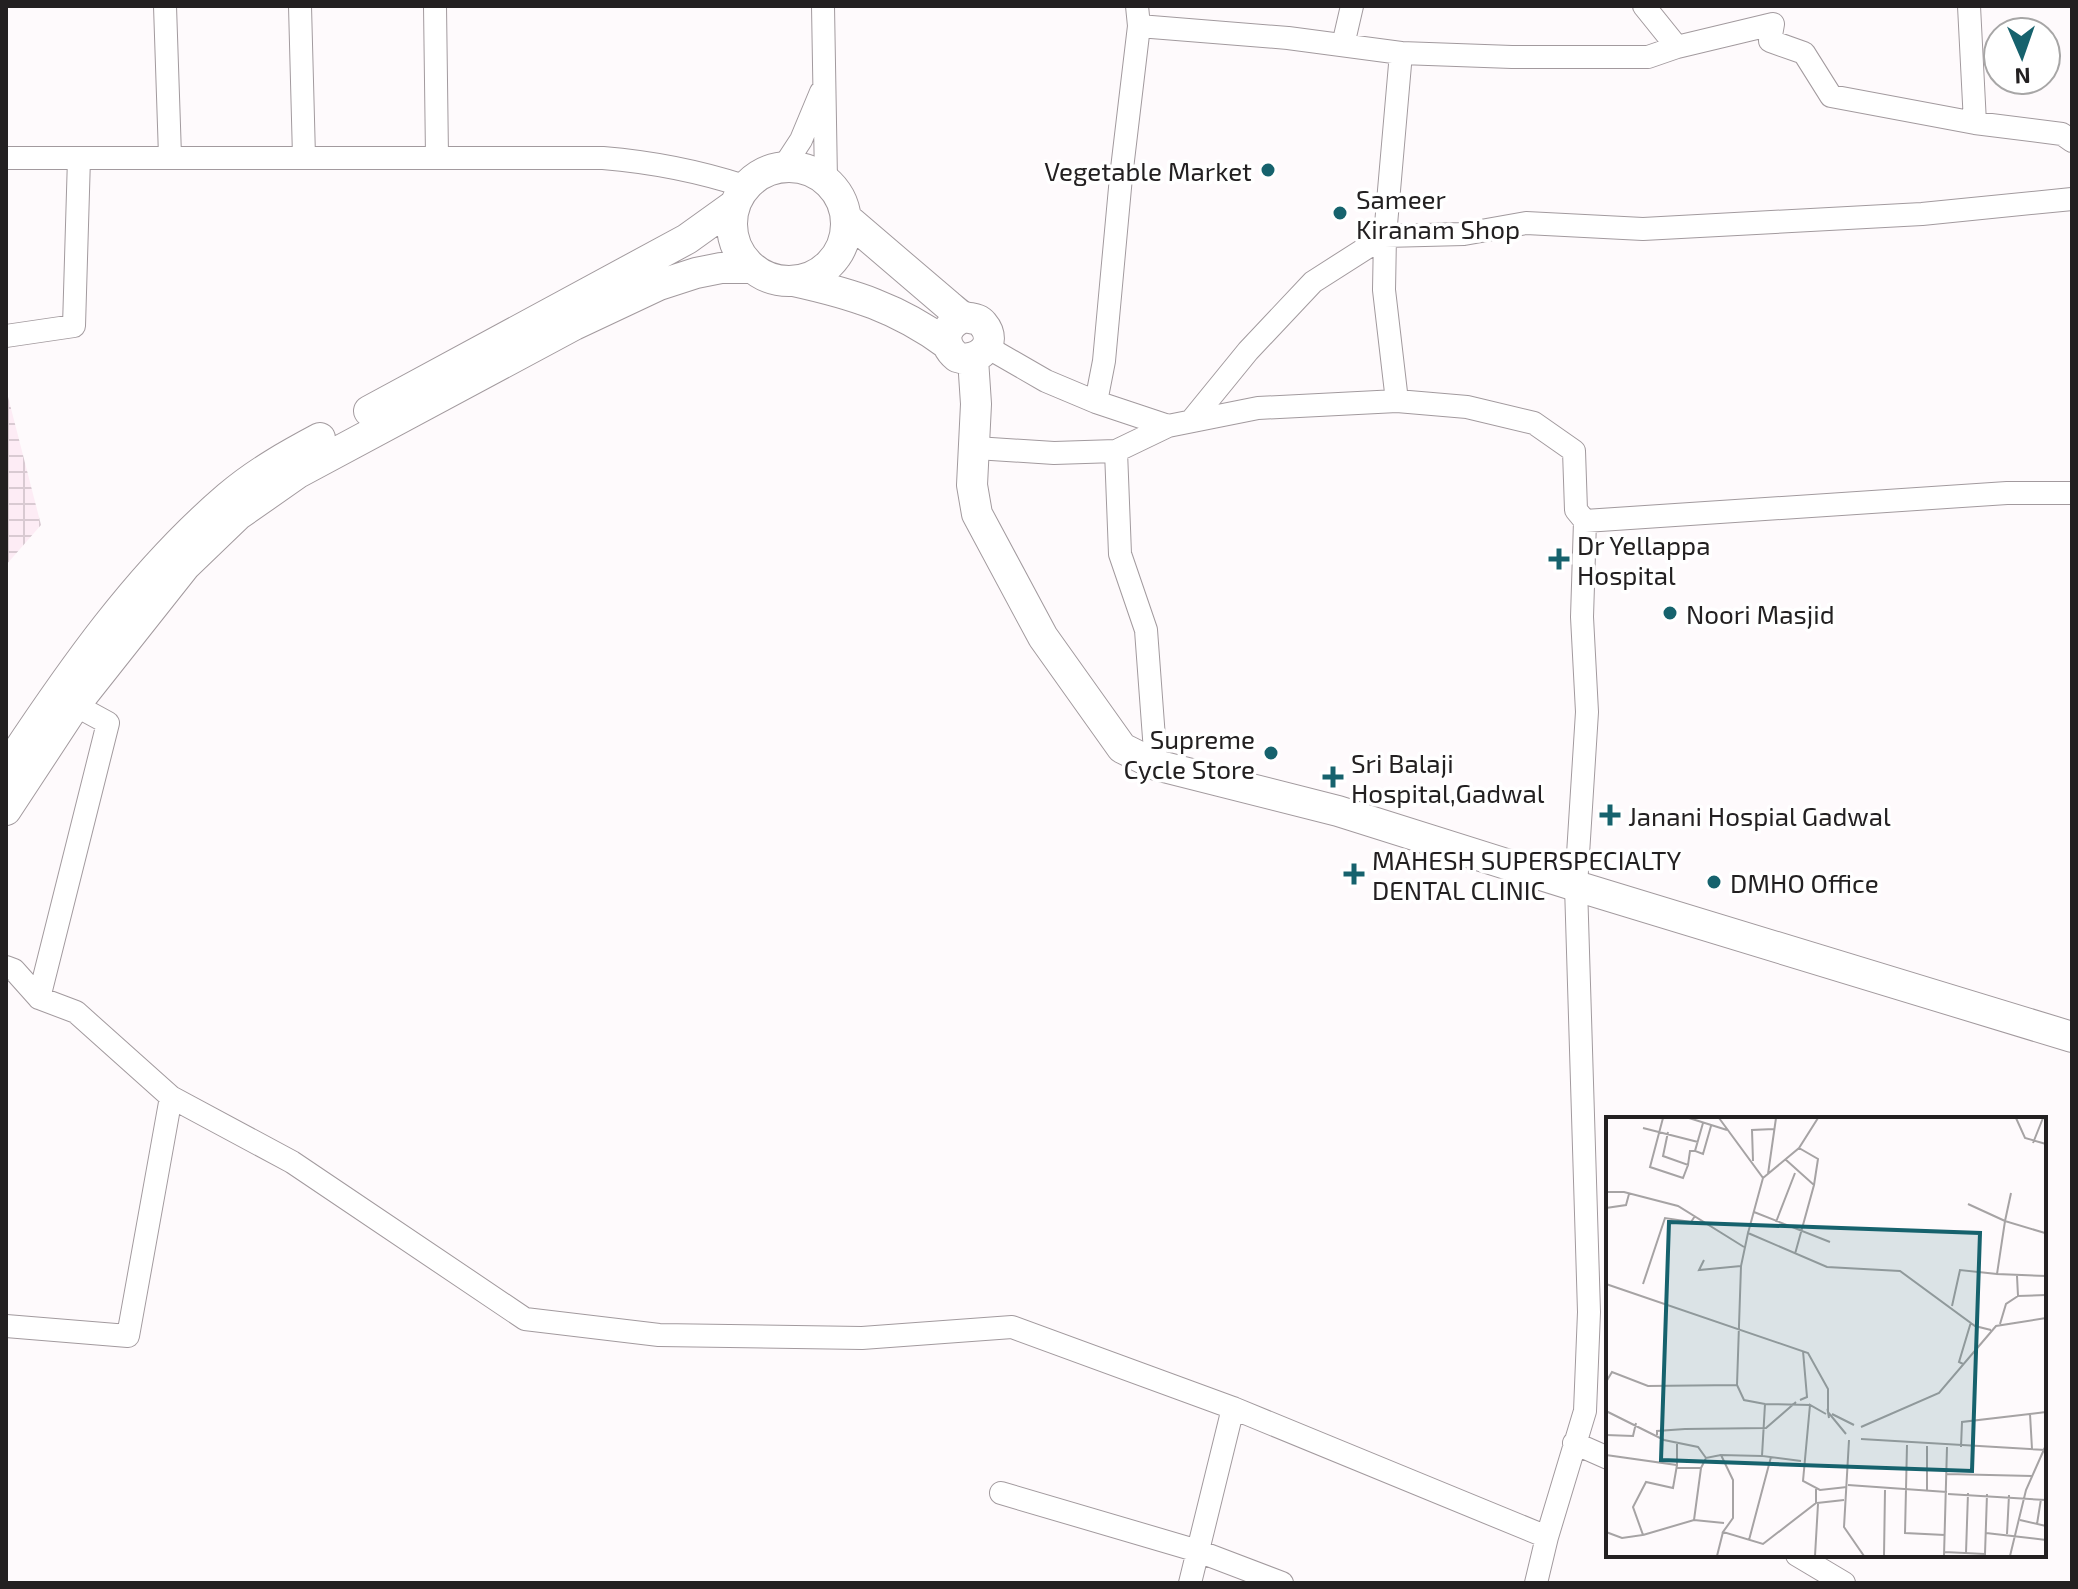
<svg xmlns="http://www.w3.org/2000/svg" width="2078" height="1589" font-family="'Exo 2',sans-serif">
<defs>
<pattern id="industrial-grid" width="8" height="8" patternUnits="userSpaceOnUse" patternTransform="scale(2)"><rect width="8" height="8" fill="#fdecf5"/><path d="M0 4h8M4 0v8" fill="none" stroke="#d9cad2"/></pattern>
</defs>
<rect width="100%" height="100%" fill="#fefafc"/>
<path fill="url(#industrial-grid)" d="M6,389L41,525L6,565Z"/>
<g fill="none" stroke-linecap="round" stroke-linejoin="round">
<g stroke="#a29a9e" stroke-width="24">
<path id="minor" d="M165,6L170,156
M300,6L304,157
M435,6L437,156
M823,6L826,180
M1969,6L1975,123
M1343,45L1352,6
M1677,47L1773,24L1770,41L1804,53L1831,96L1975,123L2062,134L2072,141
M1401,53L1512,57H1648L1677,47L1644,6
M6,158H603C651,162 698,171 744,186
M784,166L801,140L821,92
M6,336L74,326L79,158
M987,347L1046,381L1096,402L1104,361L1121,177L1139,26L1137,6
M1096,402L1168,426L1258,408L1397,401L1384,290L1385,236L1401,53L1288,38L1139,26
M1191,421L1248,351L1313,282L1385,236L1464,234L1526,223L1643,229L1922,214L2072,199
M976,448L1054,453L1116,451
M1585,521L2007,493H2072
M1156,765L1146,630L1120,554L1116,451L1168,426
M6,967L14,970L39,998L76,1012L171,1097L292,1162L525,1319L659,1335L862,1338L1012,1327L1233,1408L1547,1537L1585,1411L1589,1312L1576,886L1587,712L1582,617L1585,521L1576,510L1574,451L1534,423L1467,407L1397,401
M39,998L108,723L75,705
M6,1326L128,1336L171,1097
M1574,1443L1608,1458
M1001,1493L1198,1551L1282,1583
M1797,1555L1844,1583
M1190,1583L1233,1408
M1536,1583L1547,1537"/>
</g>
<g stroke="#a29a9e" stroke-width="32">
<path id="secondary" d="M732 224a57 57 0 1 1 114 0a57 57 0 1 1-114 0Z
M846,218L949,306C954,310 960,316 965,317C973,319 978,318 983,324C1000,344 977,364 957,357C940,343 944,324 965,317
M794,281C853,294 898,308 947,344
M973,359L976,404L972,485L977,514L1043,637L1122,748L1156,765L1338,811L1576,886L2072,1037
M369,411L687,239L733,206
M6,769C70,672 139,573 228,497C256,473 288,455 320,438
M6,810L75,705L185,566L238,515L298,473L574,325L659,285L696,273L721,268H751"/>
</g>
<use href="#minor" stroke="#fff" stroke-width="22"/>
<use href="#secondary" stroke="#fff" stroke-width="30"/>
</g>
<g fill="#16626d" stroke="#fff" stroke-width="3">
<circle cx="1268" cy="170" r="8"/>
<circle cx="1340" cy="213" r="8"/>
<path d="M1555 547h8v8h8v8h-8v8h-8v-8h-8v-8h8z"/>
<circle cx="1670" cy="613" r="8"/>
<circle cx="1271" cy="753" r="8"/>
<path d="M1329 765h8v8h8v8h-8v8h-8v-8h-8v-8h8z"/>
<path d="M1606 803h8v8h8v8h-8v8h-8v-8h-8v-8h8z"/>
<path d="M1350 862h8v8h8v8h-8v8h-8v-8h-8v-8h8z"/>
<circle cx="1714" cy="882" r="8"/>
</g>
<g text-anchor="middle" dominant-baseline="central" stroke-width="7" stroke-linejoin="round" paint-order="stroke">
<g font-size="26" fill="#232021" stroke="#fff" text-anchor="start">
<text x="1252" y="170" text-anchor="end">Vegetable Market</text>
<text x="1356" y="198">Sameer<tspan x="1356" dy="30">Kiranam Shop</tspan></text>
<text x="1577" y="544">Dr Yellappa<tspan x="1577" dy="30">Hospital</tspan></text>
<text x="1686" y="613">Noori Masjid</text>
<text x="1255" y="738" text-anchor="end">Supreme<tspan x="1255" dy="30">Cycle Store</tspan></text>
<text x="1351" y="762">Sri Balaji<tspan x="1351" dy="30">Hospital,Gadwal</tspan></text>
<text x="1628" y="815">Janani Hospial Gadwal</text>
<text x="1372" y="859">MAHESH SUPERSPECIALTY<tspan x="1372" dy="30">DENTAL CLINIC</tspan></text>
<text x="1730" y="882">DMHO Office</text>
</g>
</g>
<g transform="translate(1606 1117)">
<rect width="440" height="440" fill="#fefafc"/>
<path fill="none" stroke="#a6a3a4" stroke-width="2" d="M57,1L44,50L77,61L82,48M83,1L121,13M113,1L157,61L142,116M410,1L419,21L440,27M97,6L89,34L97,37L105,9M37,11L92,25M62,15L57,39L82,48L84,34H89M427,26L437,1M193,31L212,42L208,68M179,42L208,68L189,137M147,44L146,13L168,12M162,57L170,1M157,61L193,31L212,1M0,75H18L72,89L138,130M362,87L399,104L405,76M0,91L20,88L23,77M148,95L224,125M170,105L189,56M440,133L439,116L399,104L391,157L440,159M98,143L93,153L135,149M411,159L412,179L440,178M0,167L202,236L222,272V295M37,167L59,101L85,105L89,99M346,189L354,153L391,157M394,207L400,187L412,179M357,247L353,245L365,205M0,265L6,255L42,269L131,268M194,283L201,280L197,234M159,287L138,283L131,268L135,149L142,116L221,150L294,154L369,209L385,213M0,294L58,323L92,330L100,341L115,338M220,297L204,288L197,364L214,373L241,370M226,297L248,308M424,297L426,332M223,301L222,295L240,317M255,310L333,276L390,209L440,201M0,318L27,319L30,306M51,318V314L79,312L160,311L190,285M255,322L440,333M243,323L238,410L258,439M301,328L299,416L339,418M355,330L356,305L440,295M0,338L71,348V325M156,339L115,338L127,363V401L117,415L157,427L210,386V372M195,344L156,339L159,287L204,288M71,351H95L100,341M341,357L426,359M242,368L341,375M321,373V329M342,377L440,383M211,386L238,383M88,403L95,351M414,403L440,409M431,407L435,382M0,415L16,421L37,418L27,390L40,365L67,371L71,348M380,416L440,423M401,417L403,378M37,418L88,403L118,406M143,423L165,340M338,435L379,437L381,377M360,436L362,376M111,439L117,415M209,439L212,387M278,439L279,373M338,439L341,330M404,439L420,373L440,328"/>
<path fill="#16626d" fill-opacity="0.15" stroke="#16626d" stroke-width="4" d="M63,105L374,116L366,354L55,343Z"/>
<rect width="440" height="440" fill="none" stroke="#232021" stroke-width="4"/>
</g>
<rect width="2078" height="1589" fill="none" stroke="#232021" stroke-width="16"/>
<g transform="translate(2022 56) rotate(178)"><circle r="38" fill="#ffffff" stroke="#a7a6a6" stroke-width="2"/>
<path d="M0-6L14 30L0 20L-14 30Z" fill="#16626d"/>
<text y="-12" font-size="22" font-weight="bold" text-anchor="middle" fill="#232021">N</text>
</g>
</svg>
